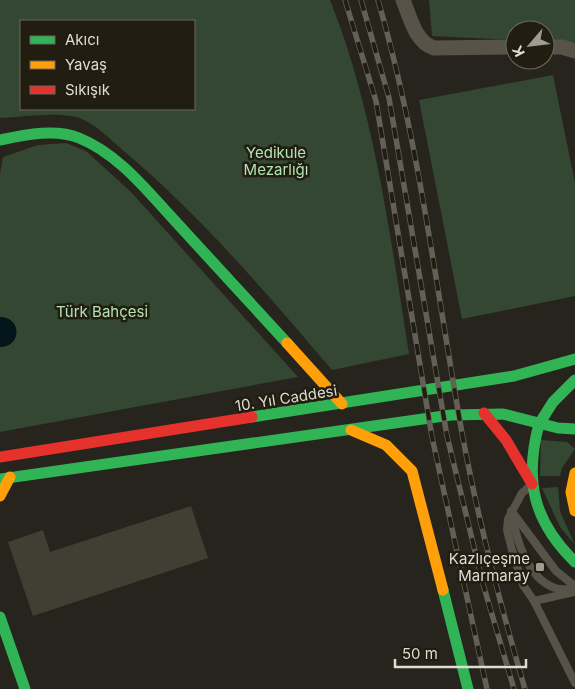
<svg xmlns="http://www.w3.org/2000/svg" width="575" height="689" font-family="Inter,sans-serif">
<rect width="100%" height="100%" fill="#27241d"/>
<path fill="#334733" fill-rule="evenodd" d="M0,0H330C375,113 390,235 409,354L332,370C267,294 202,217 125,152C111,140 94,122 76,117C52,112 24,117 0,118ZM21,21H194V109H21Z
M429,0H575V43L545,41V30H515V40L432,36Z
M553,75L575,183V296L462,319L419,100Z
M66,143L86,151L131,192L298,377L0,432V174L3,157L38,145Z
M541,440L567,442L575,449L562,468L560,476H540Z
M558,487L560,511L575,545L560,527L542,488Z"/>
<path fill="#04151b" d="M0,317C22,317 22,347 0,347Z"/>
<path fill="#413e34" d="M191,506L208,558L33,616L8,542L43,530L50,552Z"/>
<g fill="none" stroke-linecap="round" stroke-linejoin="round">
<path stroke="#575348" stroke-width="8" d="M530,486L522,493L508,519L507,530L512,550L523,585L534,601L575,683
M511,511C516,537 526,578 555,588C561,590 569,589 575,589
M513,513L556,571L575,586
M534,601L574,592"/>
<path stroke="#575348" stroke-width="15" d="M403,0C410,17 415,42 434,48L515,47
M545,47H562L575,51"/>
<path stroke="#30b455" stroke-width="11" d="M0,140C24,135 55,128 79,138C119,154 148,192 176,222C213,262 250,303 287,343
M252,417L514,376L575,359
M539,424C524,480 533,521 575,562
M539,424L553,402L575,380
M0,479L451,415L503,414L558,428L575,429
M443,590L468,689
M0,617L25,689"/>
<path stroke="#ff9f0a" stroke-width="11" d="M287,343L342,404
M351,430L386,445L412,471L443,590
M575,473L571,492L575,511
M0,496L10,477"/>
<path stroke="#e5322d" stroke-width="11" d="M484,413L506,440L532,484
M0,457L252,417"/>
<g stroke="#636058" stroke-width="5.5">
<path id="rail" d="M345,0L376,101L432,437L487,689
M361,0L389,98L447,436L483,584L514,689
M378,0C419,141 436,288 462,433C478,520 500,604 525,689"/>
</g>
<use href="#rail" stroke="#211d10" stroke-width="4" stroke-dasharray="11" stroke-linecap="butt"/>
</g>
<rect fill="#9f9c93" stroke="#211d10" stroke-width="2" x="535" y="562" width="10" height="10" rx="2.5"/>
<g text-anchor="middle" dominant-baseline="central" stroke-width="5" stroke-linejoin="round" paint-order="stroke">
<g font-size="15" fill="#b2e3b4" stroke="#211d10">
<text x="276" y="152">Yedikule<tspan x="276" dy="17">Mezarlığı</tspan></text>
<text x="102" y="311">Türk Bahçesi</text>
</g>
<g font-size="15" fill="#dfdcd3" stroke="#211d10">
<text transform="translate(286 398) rotate(-9)">10. Yıl Caddesi</text>
</g>
<g font-size="15" fill="#dfdcd3" stroke="#211d10" text-anchor="end">
<text x="530" y="558">Kazlıçeşme<tspan x="530" dy="17">Marmaray</tspan></text>
</g>
</g>
<rect x="20" y="20" width="175" height="90" fill="#211d10" stroke="#6d695e"/>
<rect x="30" y="36" width="25" height="8" fill="#30b455" stroke="#6d695e"/>
<text x="65" y="45" font-size="15" fill="#dfdcd3">Akıcı</text>
<rect x="30" y="61" width="25" height="8" fill="#ff9f0a" stroke="#6d695e"/>
<text x="65" y="70" font-size="15" fill="#dfdcd3">Yavaş</text>
<rect x="30" y="86" width="25" height="8" fill="#e5322d" stroke="#6d695e"/>
<text x="65" y="95" font-size="15" fill="#dfdcd3">Sıkışık</text>
<g transform="translate(530 45) rotate(242)"><circle r="24" fill="#211d10" stroke="#6d695e"/>
<path d="M0-4L9 19L0 12L-9 19Z" fill="#9f9c93"/>
<text y="-8" font-size="14" font-weight="bold" text-anchor="middle" fill="#dfdcd3">K</text>
</g>
<path d="M395 659v8h131v-8" fill="none" stroke="#dfdcd3" stroke-width="2.5"/>
<text x="402" y="659" font-size="15" fill="#dfdcd3" stroke="#211d10" stroke-width="4" paint-order="stroke">50 m</text>
</svg>
